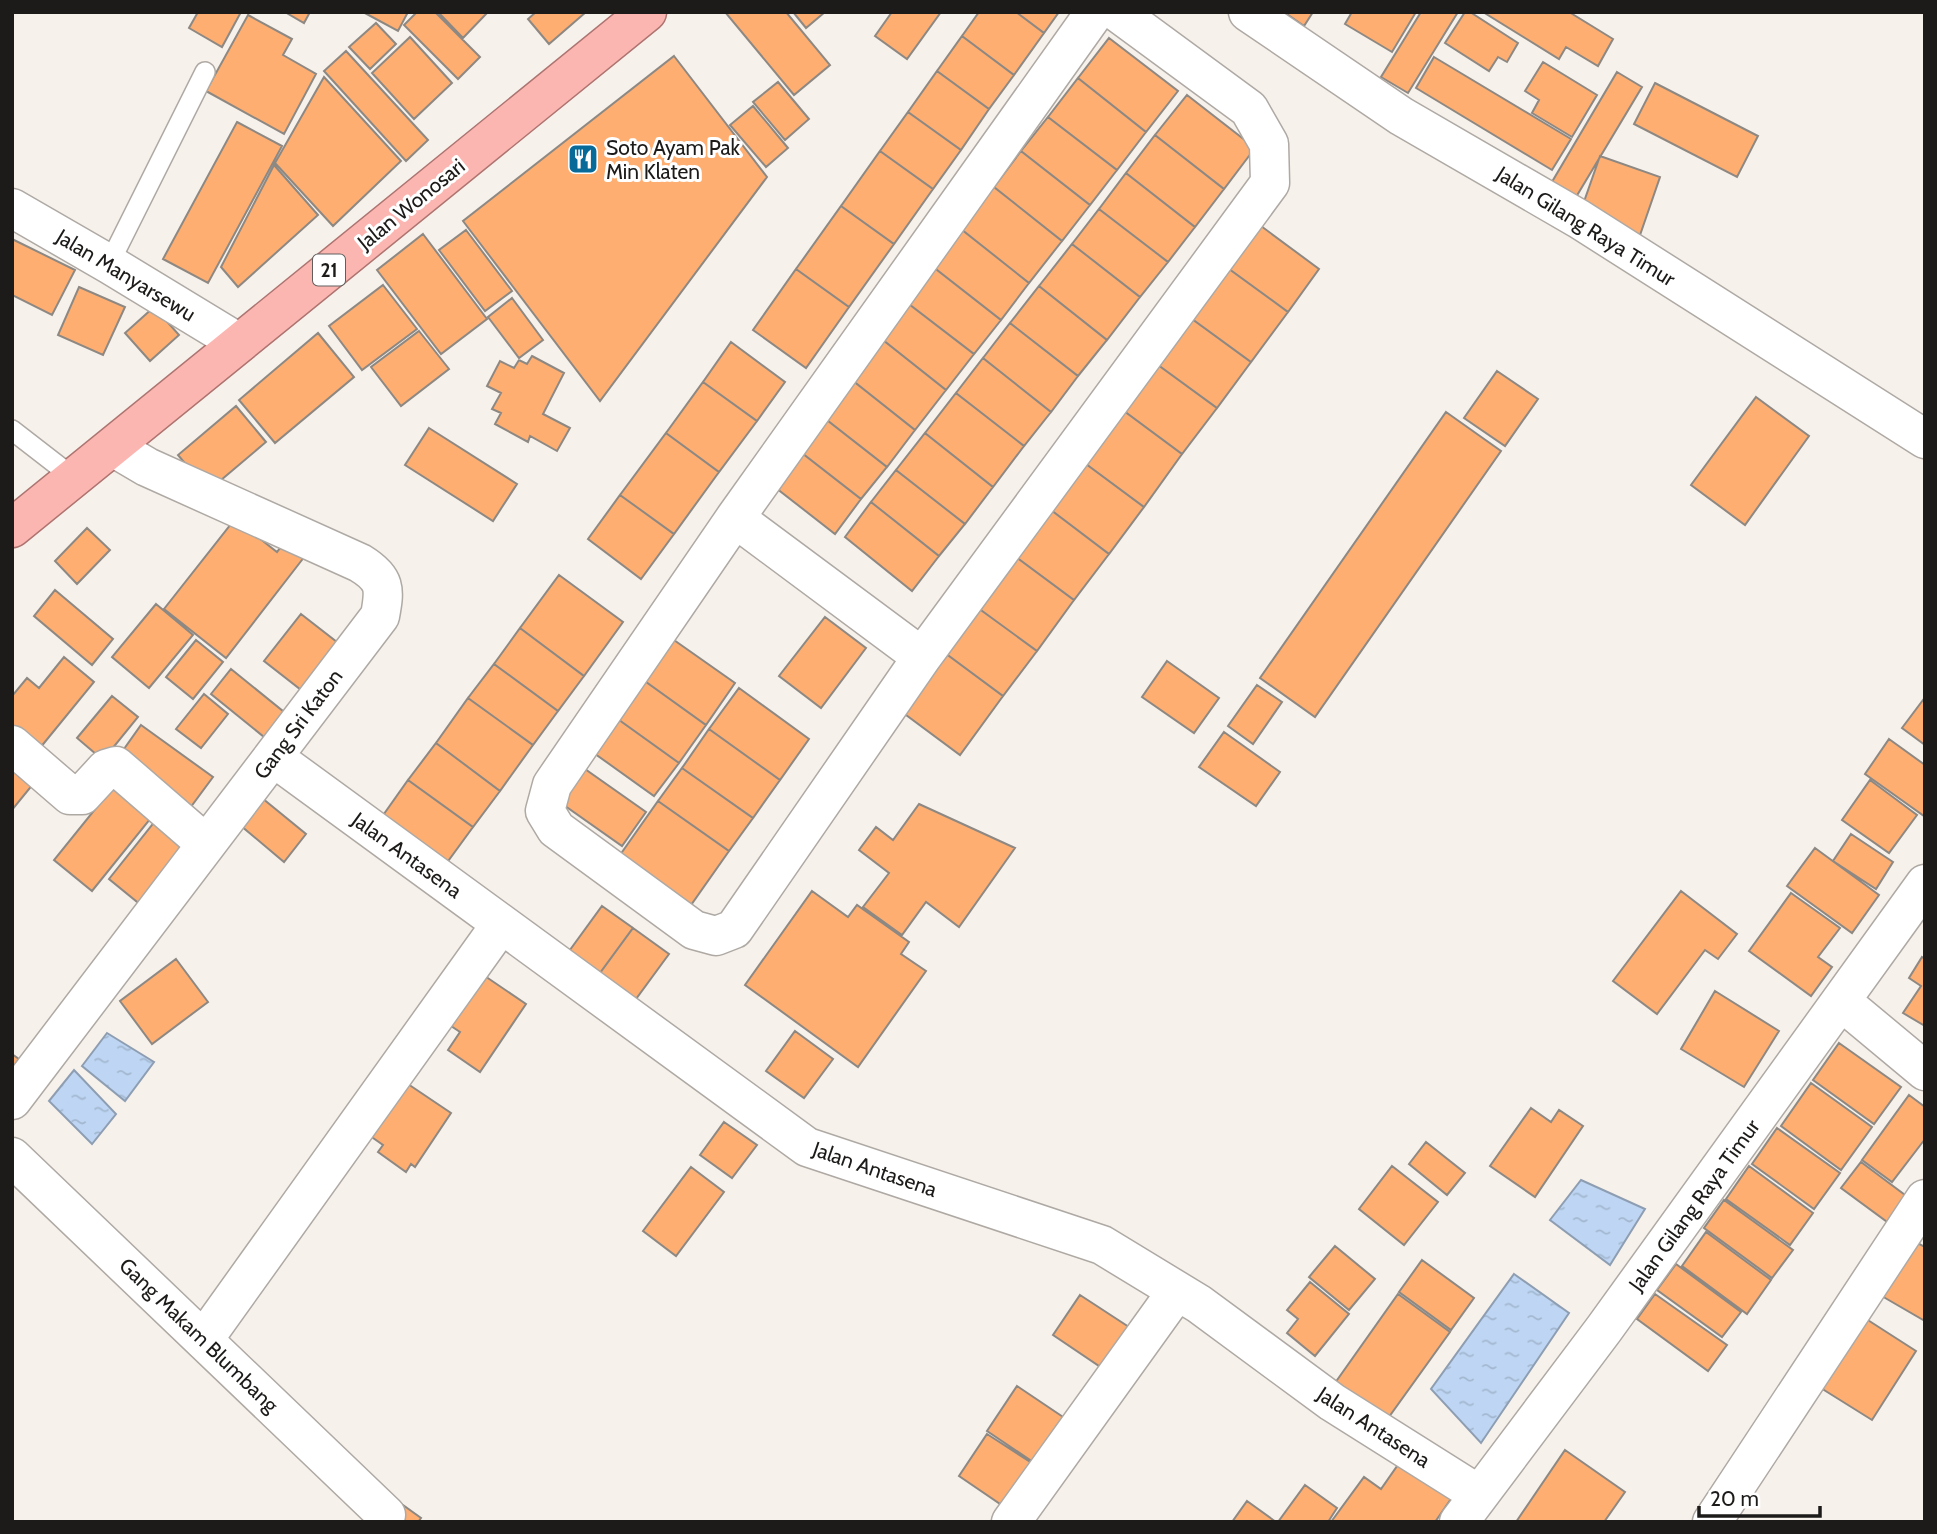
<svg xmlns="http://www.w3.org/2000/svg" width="1937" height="1534" font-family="Cabin,sans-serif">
<defs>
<pattern id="water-ripples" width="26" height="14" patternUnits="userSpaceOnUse" patternTransform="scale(1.75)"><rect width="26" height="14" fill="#bed6f3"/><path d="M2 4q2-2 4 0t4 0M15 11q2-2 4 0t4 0" fill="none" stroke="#a3b7d0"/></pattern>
</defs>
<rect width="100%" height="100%" fill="#f7f1ec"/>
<path fill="url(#water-ripples)" stroke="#8e9eb2" stroke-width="2" d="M107,1033L154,1062L125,1101L82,1066Z
M74,1070L116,1114L92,1144L49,1101Z
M1581,1180L1645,1209L1610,1265L1550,1220Z
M1514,1274L1569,1313L1481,1443L1431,1389Z"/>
<path fill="#feae71" stroke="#8e8883" stroke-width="2" d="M198,12H241L222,47L189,28Z
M285,12H310L304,23Z
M363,12H408L398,31Z
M417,12H435L480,57L458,79L404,25Z
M438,12H488L463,38Z
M536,12H586L549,44L528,19Z
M725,12H786L830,65L794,95Z
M793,12H825L806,28Z
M892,12H941L907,59L875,36Z
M979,12H1016L1044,33L1014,75L962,36Z
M1016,12H1059L1044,33Z
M1284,12H1313L1304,26Z
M1352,12H1416L1392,52L1345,24Z
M1421,12H1458L1408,93L1381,77Z
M1465,12H1470L1518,43L1507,62L1498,57L1489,71L1445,43Z
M1483,12H1569L1613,39L1598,66L1566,47L1559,59Z
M248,15L292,39L283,55L316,74L284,134L206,91Z
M376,23L396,44L370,69L349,47Z
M962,36L1014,75L989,109L937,71Z
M410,37L452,83L414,119L372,73Z
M1109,38L1178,91L1146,132L1078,78Z
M346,51L428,140L406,161L324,71Z
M674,56L767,177L600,401L463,221Z
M1434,57L1571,139L1552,170L1416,88Z
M1543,62L1597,95L1572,137L1532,113L1539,100L1525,91Z
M937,71L989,109L961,150L908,112Z
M1617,72L1642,87L1570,207L1546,192Z
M324,77L401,161L333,226L275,163Z
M1078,78L1146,132L1117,170L1048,117Z
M778,82L809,119L785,140L753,102Z
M1655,83L1758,136L1737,177L1634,124Z
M1187,95L1255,148L1224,189L1155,135Z
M753,106L788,148L766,167L730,125Z
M908,112L961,150L933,189L880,151Z
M1048,117L1117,170L1090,205L1021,151Z
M237,122L282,146L208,283L163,259Z
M1155,135L1224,189L1195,227L1126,173Z
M880,151L933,189L894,244L841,206Z
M1021,151L1090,205L1062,241L994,187Z
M1600,156L1660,177L1639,238L1579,216Z
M274,165L318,215L238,287L221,267Z
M1126,173L1195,227L1168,262L1099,209Z
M994,187L1062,241L1029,283L961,229Z
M841,206L894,244L849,307L796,269Z
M1099,209L1168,262L1140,297L1072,244Z
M1257,223L1319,269L1288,312L1225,266Z
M961,229L1029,283L1001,320L932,266Z
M466,230L512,291L485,311L439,250Z
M423,234L487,319L441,354L377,270Z
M12,239L75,270L52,315L12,295Z
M1072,244L1140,297L1107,340L1039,286Z
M932,266L1001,320L974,354L905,301Z
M1225,266L1288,312L1251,362L1188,316Z
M796,269L849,307L806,368L753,330Z
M383,285L417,329L362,370L329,326Z
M1039,286L1107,340L1078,376L1010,323Z
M79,287L125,307L103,355L58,335Z
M512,298L543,340L519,358L488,317Z
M905,301L974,354L946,390L878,336Z
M154,307L179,335L150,361L125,333Z
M1188,316L1251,362L1217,408L1154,362Z
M1010,323L1078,376L1051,412L983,358Z
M419,331L449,369L401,406L371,367Z
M318,333L354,377L275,443L239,400Z
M878,336L946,390L915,430L847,376Z
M731,342L785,382L757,421L703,382Z
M532,356L564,373L543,414L570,428L557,451L530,436L528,442L495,424L501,413L492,409L501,393L487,386L500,361L514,368L519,360L527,364Z
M983,358L1051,412L1024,446L956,393Z
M1154,362L1217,408L1182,454L1120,408Z
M1497,371L1538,399L1505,446L1464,418Z
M847,376L915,430L887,467L818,413Z
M703,382L757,421L719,472L666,433Z
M956,393L1024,446L993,487L925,433Z
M1756,397L1809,436L1745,525L1691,485Z
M236,406L266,442L208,491L178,455Z
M1120,408L1182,454L1144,507L1082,461Z
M1446,412L1501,451L1315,717L1260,678Z
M818,413L887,467L861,499L793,446Z
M429,428L517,484L493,521L405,465Z
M666,433L719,472L674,534L620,495Z
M925,433L993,487L965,524L896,470Z
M793,446L861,499L835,534L767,481Z
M1082,461L1144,507L1109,554L1047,507Z
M896,470L965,524L939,556L871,502Z
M620,495L674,534L641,579L588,539Z
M871,502L939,556L912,591L845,537Z
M1047,507L1109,554L1074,600L1012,554Z
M235,519L277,552L286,540L305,556L226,658L164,609Z
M87,528L110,550L77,584L55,561Z
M1012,554L1074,600L1037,651L974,605Z
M559,575L623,622L584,676L520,628Z
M55,590L113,639L92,665L34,616Z
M156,604L193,635L149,688L112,657Z
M974,605L1037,651L1003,696L941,650Z
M301,614L342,646L305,693L264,661Z
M825,617L866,648L821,708L779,676Z
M520,628L584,676L558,711L494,664Z
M664,633L735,683L706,725L635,674Z
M196,640L223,662L193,699L166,677Z
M941,650L1003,696L960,755L898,709Z
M64,657L94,682L40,748L12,726V696L27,678L39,688Z
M1167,661L1219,698L1194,733L1142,697Z
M494,664L558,711L533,745L468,698Z
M231,669L289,716L269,741L211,694Z
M635,674L706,725L679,763L608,712Z
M1257,685L1282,702L1253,744L1228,726Z
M739,688L809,739L780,780L709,729Z
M204,694L228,714L201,748L176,729Z
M112,696L138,717L103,760L77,738Z
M468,698L533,745L500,791L436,743Z
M1923,700L1925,702V745L1902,728Z
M608,712L679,763L654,796L584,746Z
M141,725L213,777L190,808L119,756Z
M709,729L780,780L753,818L682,768Z
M1224,732L1280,772L1256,806L1199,767Z
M1889,739L1925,765L1924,816L1865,774Z
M436,743L500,791L473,827L408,780Z
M575,762L646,812L622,846L551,796Z
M12,764L38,778L12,810Z
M682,768L753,818L729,851L658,801Z
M408,780L473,827L443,868L379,821Z
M1870,780L1917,815L1889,853L1842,820Z
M117,782L155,813L92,891L54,860Z
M262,798L306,834L284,862L240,825Z
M658,801L729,851L691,905L620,855Z
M919,804L1015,848L959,927L926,902L902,935L863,907L889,873L859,850L876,827L893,840Z
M156,820L195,851L147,910L109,879Z
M1851,834L1893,862L1876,889L1833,861Z
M1815,848L1879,895L1852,933L1787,886Z
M812,891L848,917L857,905L909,942L901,954L926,971L858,1067L745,985Z
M1681,891L1737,934L1718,959L1705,950L1657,1014L1613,981Z
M1791,893L1840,928L1818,957L1832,967L1811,996L1749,951Z
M602,906L633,928L597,977L567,954Z
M633,928L669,954L633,1003L597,977Z
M1922,957L1925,959V1026L1903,1013L1921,986L1909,978Z
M176,959L208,1002L152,1044L120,1001Z
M476,970L526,1004L480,1072L448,1050L460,1032L442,1020Z
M1715,991L1779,1031L1744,1087L1681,1049Z
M795,1031L833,1059L804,1098L766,1071Z
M1839,1043L1901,1087L1874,1124L1813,1080Z
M12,1054L23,1062L12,1075Z
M402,1080L451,1113L415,1167L411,1164L406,1172L378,1152L383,1145L366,1133Z
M1811,1083L1872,1127L1841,1170L1781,1126Z
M1909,1095L1925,1107V1139L1892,1182L1862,1160Z
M1531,1108L1551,1122L1559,1110L1583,1126L1535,1197L1490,1166Z
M724,1122L757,1145L732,1178L700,1155Z
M1777,1128L1840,1173L1814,1209L1752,1164Z
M1426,1142L1465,1173L1447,1195L1409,1164Z
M1861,1162L1909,1198L1890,1224L1841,1188Z
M1392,1166L1438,1202L1404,1245L1359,1209Z
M1749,1166L1813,1213L1790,1245L1726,1199Z
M691,1167L724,1192L676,1256L643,1231Z
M1724,1200L1793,1250L1772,1278L1704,1228Z
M1706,1232L1771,1280L1747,1314L1682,1266Z
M1912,1240L1925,1247V1321L1880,1295Z
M1335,1246L1375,1279L1349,1310L1309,1277Z
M1422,1260L1474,1298L1451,1330L1399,1292Z
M1676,1264L1741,1312L1722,1337L1657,1290Z
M1310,1282L1349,1314L1315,1356L1287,1333L1298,1319L1287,1310Z
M1398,1294L1450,1332L1386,1421L1335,1383Z
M1655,1294L1727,1345L1708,1371L1637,1319Z
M1080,1295L1132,1329L1105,1370L1053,1335Z
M1860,1315L1916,1351L1872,1420L1816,1385Z
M1017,1386L1069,1421L1039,1466L987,1431Z
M987,1434L1038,1467L1009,1510L959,1476Z
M1565,1450L1625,1492L1604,1522H1516Z
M1402,1459L1453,1496L1435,1522H1331L1364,1477L1381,1489Z
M1305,1485L1337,1508L1328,1522H1278Z
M396,1500L421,1518L418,1522H381Z
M1247,1501L1276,1522H1232Z"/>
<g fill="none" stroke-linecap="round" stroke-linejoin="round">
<g stroke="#afa9a4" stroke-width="22">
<path id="service" d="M109,264L205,72
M12,430L74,478"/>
</g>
<g stroke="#afa9a4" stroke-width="41">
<path id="minor" d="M1095,12L735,518L552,785L545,811L556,829L694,930L716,936L734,929L922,657L1270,183L1269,144L1249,109L1117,12
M1248,12L1401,116L1579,219L1925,439
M12,208L109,264L239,343
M735,518L922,657
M12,745L70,795H82L106,769L116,766L206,844
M273,757L807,1147L1102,1245L1199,1304L1332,1402L1478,1494
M1841,1001L1925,1071
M12,1100L380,616C385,589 386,579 360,563L147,467L113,447
M12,1157L386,1515
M204,1339L501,924
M1011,1522L1177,1291
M1459,1522L1604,1329L1925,884
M1712,1522L1925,1199"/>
</g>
<g stroke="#ad7470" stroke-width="41">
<path id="trunk" d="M12,528L647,12"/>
</g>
<use href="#service" stroke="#fff" stroke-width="19"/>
<use href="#minor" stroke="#fff" stroke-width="38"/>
<use href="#trunk" stroke="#fcb6b2" stroke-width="38"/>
</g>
<defs>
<g id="restaurant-square" transform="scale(1.575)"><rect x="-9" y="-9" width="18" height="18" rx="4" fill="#076a99" stroke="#fff"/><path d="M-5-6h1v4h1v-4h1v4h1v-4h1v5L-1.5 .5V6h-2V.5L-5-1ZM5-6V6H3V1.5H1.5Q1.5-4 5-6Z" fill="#fff"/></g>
</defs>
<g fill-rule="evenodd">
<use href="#restaurant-square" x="583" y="159"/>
</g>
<g text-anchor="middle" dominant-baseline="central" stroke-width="6" stroke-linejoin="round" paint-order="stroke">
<rect fill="#fff" stroke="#615f5e" stroke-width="2" x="313" y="254.5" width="32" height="31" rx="5"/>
<g font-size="19" font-weight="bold" fill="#1d1b19">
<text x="329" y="270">21</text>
</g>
<g font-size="21" fill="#1d1b19" stroke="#fff" text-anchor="start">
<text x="606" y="147">Soto Ayam Pak<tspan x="606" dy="24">Min Klaten</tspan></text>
</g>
<g font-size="21" fill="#1d1b19" stroke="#fff">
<text transform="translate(411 204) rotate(-39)">Jalan Wonosari</text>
<text transform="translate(1586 226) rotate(32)">Jalan Gilang Raya Timur</text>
<text transform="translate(126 275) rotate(31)">Jalan Manyarsewu</text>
<text transform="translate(298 724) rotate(-53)">Gang Sri Katon</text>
<text transform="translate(407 855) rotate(36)">Jalan Antasena</text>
<text transform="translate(875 1169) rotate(19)">Jalan Antasena</text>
<text transform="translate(1694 1205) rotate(-54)">Jalan Gilang Raya Timur</text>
<text transform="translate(199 1335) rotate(44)">Gang Makam Blumbang</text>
<text transform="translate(1374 1427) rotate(33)">Jalan Antasena</text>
</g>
</g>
<rect width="1937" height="1534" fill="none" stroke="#1d1b19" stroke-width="28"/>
<path d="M1699 1506v10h121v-10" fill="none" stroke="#1d1b19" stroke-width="3.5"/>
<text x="1710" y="1506" font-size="21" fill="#1d1b19" stroke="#ffffff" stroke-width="5" paint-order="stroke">20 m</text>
</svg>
